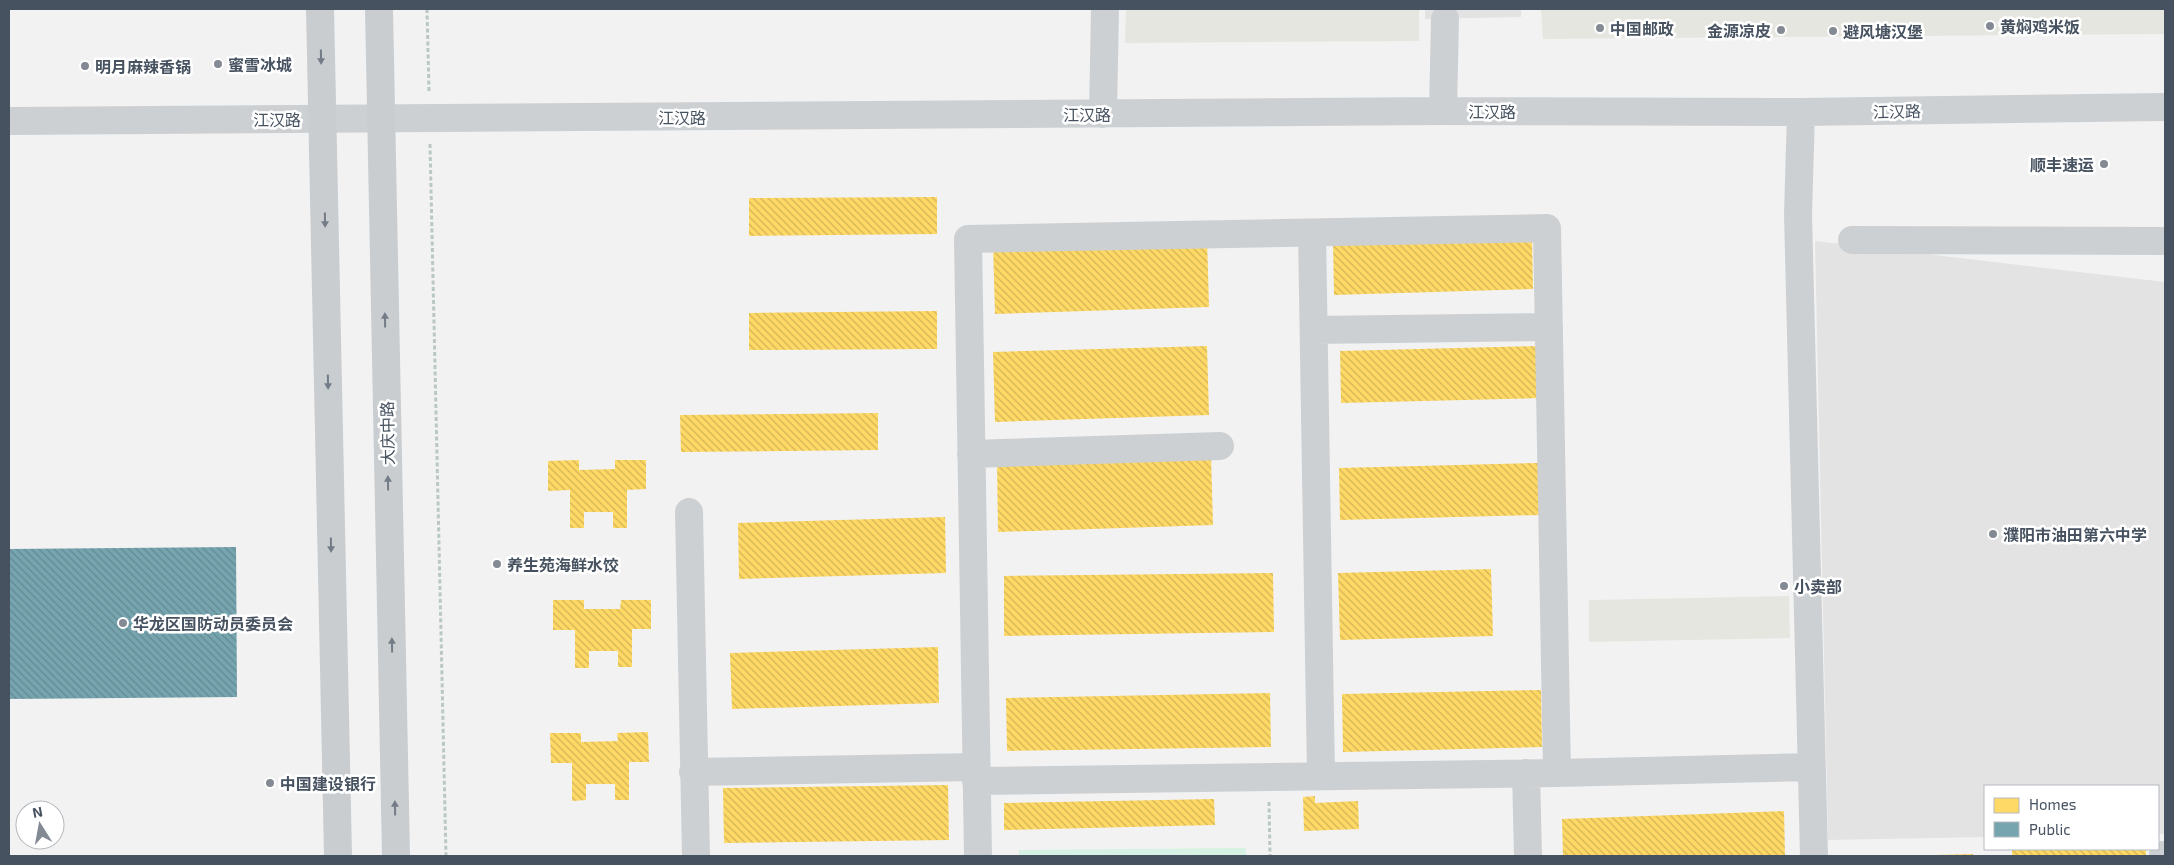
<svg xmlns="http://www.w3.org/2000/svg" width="2174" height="865" font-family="'Exo 2','Noto Sans SC',sans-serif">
<defs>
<pattern id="homes-back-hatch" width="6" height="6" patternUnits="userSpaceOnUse" patternTransform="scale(1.25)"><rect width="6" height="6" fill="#ffd966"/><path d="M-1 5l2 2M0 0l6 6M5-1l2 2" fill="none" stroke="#d0b357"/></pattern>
<pattern id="public-back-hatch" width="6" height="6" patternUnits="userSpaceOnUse" patternTransform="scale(1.25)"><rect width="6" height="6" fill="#76a5af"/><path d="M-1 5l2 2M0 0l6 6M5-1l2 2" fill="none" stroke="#638992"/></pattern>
</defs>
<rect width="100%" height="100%" fill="#f2f2f2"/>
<path fill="#e6e6e0" d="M1126,9H1419V41L1125,43Z
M1541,9H2165V34L1543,39Z
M1789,596L1790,638L1589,642V600Z"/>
<path fill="#e4e3e4" d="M1425,9H1521V17L1425,19Z
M1815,241L2165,282V834H2158V786H1985V837L1828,840Z"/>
<path fill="#d5f2e4" d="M1246,848V856H1019V850Z"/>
<path fill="url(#homes-back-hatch)" d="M937,197V234L749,236V198Z
M1532,237L1533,289L1334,295L1333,243Z
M1207,238L1209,307L995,314L993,244Z
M937,311V349L749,350V313Z
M1207,346L1209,415L995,422L993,352Z
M1539,346L1541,398L1341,403L1340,351Z
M878,413V450L681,452L680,415Z
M1211,456L1213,525L998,532L997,462Z
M579,460V470L615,469V460H646V489L627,490V528H613V512H584V528H570V490L548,491V461Z
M1538,463L1540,515L1340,520L1339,468Z
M945,517L946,573L739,579L738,523Z
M1491,569L1493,636L1340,640L1338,573Z
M1273,573L1274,632L1004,636V576Z
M553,600H584V609H620L621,600H651V629H632V667H618V651H589V668H575V630H553Z
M938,647L939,703L732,709L730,653Z
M1541,690L1542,747L1343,752L1342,694Z
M1270,693L1271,747L1007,751L1006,698Z
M648,732L649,762H629V800H615V784H586V800L572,801V763H551L550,733H581V742L618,741L617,733Z
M948,785L949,840L724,843L723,788Z
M1315,796V803L1358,801L1359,829L1304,831L1303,797Z
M1214,799L1215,825L1004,830V803Z
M1784,811L1785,856H1563L1562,819Z
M2082,849H2146V856H2012V850Z
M1973,854V856H1935V855Z"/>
<path fill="url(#public-back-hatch)" d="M236,547L237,697L9,699V549Z"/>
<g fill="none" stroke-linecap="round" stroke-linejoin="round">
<path stroke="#bac8c4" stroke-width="3" stroke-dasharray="4 2.5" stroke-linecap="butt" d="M427,9L429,91
M430,144L446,856
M1269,802L1270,856"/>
<path stroke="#cdd0d3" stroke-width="28" d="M1443,111L1445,19
M1801,112L1798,214L1814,856
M1103,114L1105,9
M9,121L1443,111L1801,112L2165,107
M1312,233L1321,776
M1852,240L2165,241
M1314,330L1549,327
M971,454L1220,446
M689,512L696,856
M693,772L976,767
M1526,773L1528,856
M976,781L1557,773L1811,767
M2163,855V856
M978,856L968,239L1547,228L1557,773"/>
<path stroke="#c9cdd0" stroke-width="28" d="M320,9L338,856
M379,9L396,856"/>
</g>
<defs><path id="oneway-solid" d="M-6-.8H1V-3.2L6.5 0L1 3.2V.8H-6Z" transform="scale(1.25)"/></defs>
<g fill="#747d87">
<use href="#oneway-solid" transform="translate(321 57) rotate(89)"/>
<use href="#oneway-solid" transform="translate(325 220) rotate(89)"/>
<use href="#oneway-solid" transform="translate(385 320) rotate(-91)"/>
<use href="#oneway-solid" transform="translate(328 382) rotate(89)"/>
<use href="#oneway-solid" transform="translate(388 483) rotate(-91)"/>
<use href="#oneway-solid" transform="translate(331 545) rotate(89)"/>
<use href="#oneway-solid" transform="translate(392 645) rotate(-91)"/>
<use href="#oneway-solid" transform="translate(395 808) rotate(-91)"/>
</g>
<g fill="#838a93" stroke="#fff" stroke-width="2">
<circle cx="1990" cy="26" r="5"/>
<circle cx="1600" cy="28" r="5"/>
<circle cx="1781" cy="30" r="5"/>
<circle cx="1833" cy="31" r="5"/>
<circle cx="218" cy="64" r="5"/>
<circle cx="85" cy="66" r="5"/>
<circle cx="2104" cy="164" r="5"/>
<circle cx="1993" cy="534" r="5"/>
<circle cx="497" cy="564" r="5"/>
<circle cx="1784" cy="586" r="5"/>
<circle cx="123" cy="623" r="5"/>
<circle cx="270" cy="783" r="5"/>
</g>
<g text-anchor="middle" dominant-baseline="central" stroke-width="5" stroke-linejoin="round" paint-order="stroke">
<g font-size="16" font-weight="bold" fill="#475260" stroke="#fff" text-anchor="start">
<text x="2000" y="26">黄焖鸡米饭</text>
<text x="1610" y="28">中国邮政</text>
<text x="1771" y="30" text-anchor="end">金源凉皮</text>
<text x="1843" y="31">避风塘汉堡</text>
<text x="228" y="64">蜜雪冰城</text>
<text x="95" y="66">明月麻辣香锅</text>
<text x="2094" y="164" text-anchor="end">顺丰速运</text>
<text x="2003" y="534">濮阳市油田第六中学</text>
<text x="507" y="564">养生苑海鲜水饺</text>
<text x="1794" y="586">小卖部</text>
<text x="133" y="623">华龙区国防动员委员会</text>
<text x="280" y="783">中国建设银行</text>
</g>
<g font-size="16" fill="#475260" stroke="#fff">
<text x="1492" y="111">江汉路</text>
<text transform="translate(1897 111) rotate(-1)">江汉路</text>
<text x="1087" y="114">江汉路</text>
<text x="682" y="117">江汉路</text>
<text x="277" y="119">江汉路</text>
<text transform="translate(387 433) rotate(-91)">大庆中路</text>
</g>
</g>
<rect width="2174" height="865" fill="none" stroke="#475260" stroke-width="20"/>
<rect x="1984" y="785" width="175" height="65" fill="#ffffff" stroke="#b5babf"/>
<rect x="1994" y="798" width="25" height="15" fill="#ffd966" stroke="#b5babf"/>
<text x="2029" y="810" font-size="15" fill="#475260">Homes</text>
<rect x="1994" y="822" width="25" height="15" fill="#76a5af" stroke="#b5babf"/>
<text x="2029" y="835" font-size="15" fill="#475260">Public</text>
<g transform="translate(40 825) rotate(349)"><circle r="24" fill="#ffffff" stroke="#b5babf"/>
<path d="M0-4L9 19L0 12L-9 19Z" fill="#838a93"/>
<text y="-8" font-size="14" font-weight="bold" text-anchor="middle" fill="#475260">N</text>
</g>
</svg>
